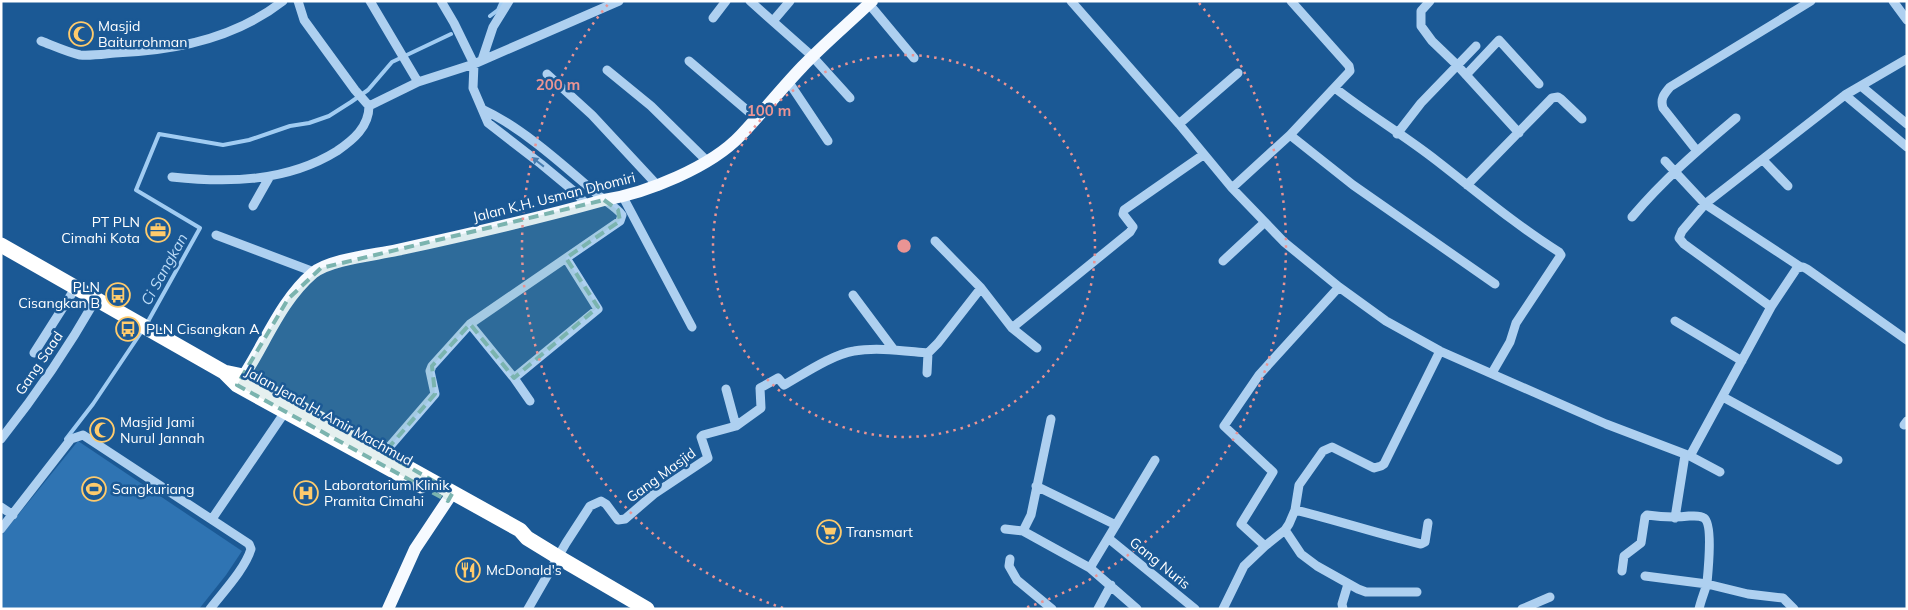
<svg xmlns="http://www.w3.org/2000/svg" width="1908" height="610" font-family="Mulish,sans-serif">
<rect width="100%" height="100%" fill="#1b5995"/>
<path fill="#2f74b3" d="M78,441L242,551L226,575L199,609H1V536Z"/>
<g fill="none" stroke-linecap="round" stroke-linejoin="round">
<path stroke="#a1ccf2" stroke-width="4" d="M490,16L498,10L502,1
M146,325L200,228L136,190L159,134L223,145L249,140L290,126L309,123L329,116L351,102L368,90L392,62L451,34
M66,439L93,404L142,331"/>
<path stroke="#aed0f0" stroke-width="9" d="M370,1L418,82
M441,1L454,23L474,64L473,88L488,123L541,164L576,193L587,205
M750,1L812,56L850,98
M1071,1L1179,124L1232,188L1284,242L1339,287L1386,321L1440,351L1606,424L1690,456L1720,472
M1430,1L1421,11V26L1432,41L1457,65L1519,133
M1893,1L1907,20
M869,4L914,58
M713,18L726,1
M773,21L790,1
M41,41C54,46 67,52 80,55C91,56 104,54 115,53C173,51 236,38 283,1
M482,60L493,27L509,1
M689,61L756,118
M607,70L651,106L707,161
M547,74L592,115L658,186
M1466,75L1499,40L1539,84
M788,81L828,141
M1861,86L1907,124
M1335,88C1368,114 1404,135 1437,161C1477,192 1516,225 1559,252L1561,255L1516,323L1510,342L1492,373
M1845,95L1907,147
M369,106L418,82L474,64L619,1
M1179,124L1238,73
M1397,134L1421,103L1476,46
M1290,135L1353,185L1495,284
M1697,151L1663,108C1660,99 1664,94 1670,87L1811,1
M1763,160L1788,186
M1665,161L1705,204L1799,266
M172,177C229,183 287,182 337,151C353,140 369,127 369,106L355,90L304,20L298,1
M1467,185L1552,98L1558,97L1561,99L1582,119
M1232,188L1290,135L1350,71L1349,66L1291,1
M623,197L692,327
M253,206L270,176
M1632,217C1663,180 1699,149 1736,118
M216,235L314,272
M935,241L981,288L1012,328L1037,348
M1223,261L1265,222
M853,295L894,350
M1771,307L1684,244L1679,238L1682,231L1705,204L1845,95L1907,59
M1675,321L1742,361
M470,324L514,378L598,309L566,258
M1012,328L1130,232L1133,227L1123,214L1124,210L1203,155
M34,353L76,287
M927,373L928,353L938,343L981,288
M514,378L530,401
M726,389L736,426
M1723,397L1838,460
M1904,425L1907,421
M1,439C36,395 68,348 96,299
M384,453L435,394L430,371L432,366L470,324L620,221L622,215C617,208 605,201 598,195C564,166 523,128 482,109
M1690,456L1771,307L1797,268L1803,267L1807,269L1907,340
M1036,486L1116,525
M1,507L13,515
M1295,510C1337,520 1378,534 1421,544L1425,542L1428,523
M1675,518L1685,455
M212,519L285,412
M1,529L71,439L83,435L249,544L251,549C245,569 223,592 210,609
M1005,529L1023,531L1090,568L1137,609
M1285,530L1301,554L1317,566L1358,589L1366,592H1417
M1023,531L1031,515L1051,419
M1108,538L1195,609
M1265,546L1241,524L1273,472L1224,426L1259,375L1339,287
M1010,559L1009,566L1017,580L1052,609
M1090,568L1155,460
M1622,571L1624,556L1641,543L1645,517L1647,515C1661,517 1675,518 1689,516C1694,516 1700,515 1704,518C1713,524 1708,572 1707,583C1705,591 1701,600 1699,609
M1645,576L1707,584L1748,594L1783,598L1794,609
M528,609L566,543L590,506L601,501L606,504L618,520L625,519L654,494L708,458L701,437L703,435L736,426L761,408L760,388L778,378L784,385C802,375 833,354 854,351C877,347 904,351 928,353
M1098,609L1111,585
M1223,609L1244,566L1265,546L1285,530L1289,524L1295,510L1299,485L1323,451L1332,447L1374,468L1381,466L1384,464L1440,351
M1343,609L1342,604L1348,584
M1522,609L1550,597"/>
<path stroke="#f6faff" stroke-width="12" d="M239,383C264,347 279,302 313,273C330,259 375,255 397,250C466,235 536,219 604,200C647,193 711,167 741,135C762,113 781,89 802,67C824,44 849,23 872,1
M388,609L415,549L453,492"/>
<path stroke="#fff" stroke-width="15" d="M1,245L224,372L243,376L520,530L527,538L558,557L647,609
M225,373L237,385L421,486"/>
</g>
<defs><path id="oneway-solid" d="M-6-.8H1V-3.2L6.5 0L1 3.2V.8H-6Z" transform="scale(1.25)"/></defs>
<use fill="#477db0" href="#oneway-solid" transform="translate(538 162) rotate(-142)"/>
<path fill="#7bb4af" fill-opacity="0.2" stroke="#7bb4af" stroke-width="4" stroke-dasharray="10 6" stroke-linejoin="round" d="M604,200L618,210L620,221L566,258L598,307L514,378L470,324L432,366L435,394L384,453L453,492L448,501L237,385L288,299L321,268Z"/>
<g fill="none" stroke="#ea9494" stroke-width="2.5" stroke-dasharray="2.5 5">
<circle cx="904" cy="246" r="191"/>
<path d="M783 608A382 382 0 0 1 609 3M1199 3A382 382 0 0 1 1025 608"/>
</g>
<defs>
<g id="mosque-ring" transform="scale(1.25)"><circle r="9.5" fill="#1b5995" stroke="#ffcb6c" stroke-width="1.5"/><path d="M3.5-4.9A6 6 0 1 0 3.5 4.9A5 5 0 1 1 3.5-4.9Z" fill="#ffcb6c"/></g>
<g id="office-ring" transform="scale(1.25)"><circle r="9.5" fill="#1b5995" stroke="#ffcb6c" stroke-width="1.5"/><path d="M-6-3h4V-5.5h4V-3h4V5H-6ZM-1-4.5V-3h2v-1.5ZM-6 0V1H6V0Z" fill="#ffcb6c"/></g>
<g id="bus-ring" transform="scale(1.25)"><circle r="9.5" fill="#1b5995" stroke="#ffcb6c" stroke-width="1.5"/><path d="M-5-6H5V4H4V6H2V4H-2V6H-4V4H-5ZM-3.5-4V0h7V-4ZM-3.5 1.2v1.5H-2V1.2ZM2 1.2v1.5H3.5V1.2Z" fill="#ffcb6c"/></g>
<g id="stadium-ring" transform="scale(1.25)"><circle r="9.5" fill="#1b5995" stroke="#ffcb6c" stroke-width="1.5"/><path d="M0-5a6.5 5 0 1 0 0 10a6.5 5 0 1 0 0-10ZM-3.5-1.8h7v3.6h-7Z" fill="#ffcb6c"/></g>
<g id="hospital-ring" transform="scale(1.25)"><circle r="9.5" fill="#1b5995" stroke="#ffcb6c" stroke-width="1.5"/><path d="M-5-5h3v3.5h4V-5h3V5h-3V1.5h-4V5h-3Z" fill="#ffcb6c"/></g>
<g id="supermarket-ring" transform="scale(1.25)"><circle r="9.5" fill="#1b5995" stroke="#ffcb6c" stroke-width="1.5"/><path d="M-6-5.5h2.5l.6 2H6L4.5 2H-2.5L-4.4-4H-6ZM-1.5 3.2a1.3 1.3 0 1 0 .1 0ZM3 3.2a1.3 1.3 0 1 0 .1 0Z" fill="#ffcb6c"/></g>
<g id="restaurant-ring" transform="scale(1.25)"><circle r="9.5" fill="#1b5995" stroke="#ffcb6c" stroke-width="1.5"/><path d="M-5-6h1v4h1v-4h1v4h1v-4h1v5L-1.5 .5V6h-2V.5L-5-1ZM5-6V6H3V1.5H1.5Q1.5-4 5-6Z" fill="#ffcb6c"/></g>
</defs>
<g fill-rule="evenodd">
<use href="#mosque-ring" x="81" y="34"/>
<use href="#office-ring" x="158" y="230"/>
<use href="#bus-ring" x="118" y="295"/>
<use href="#bus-ring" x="128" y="329"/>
<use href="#mosque-ring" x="102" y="430"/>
<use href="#stadium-ring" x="94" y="489"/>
<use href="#hospital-ring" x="306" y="493"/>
<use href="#supermarket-ring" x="829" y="532"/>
<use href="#restaurant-ring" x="468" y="570"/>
</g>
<g text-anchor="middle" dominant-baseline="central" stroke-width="5" stroke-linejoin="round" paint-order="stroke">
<g font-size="14" fill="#fff" stroke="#1b5995" text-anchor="start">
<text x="98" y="26">Masjid<tspan x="98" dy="16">Baiturrohman</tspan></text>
<text x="140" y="222" text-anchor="end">PT PLN<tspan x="140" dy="16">Cimahi Kota</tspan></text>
<text x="100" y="287" text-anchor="end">PLN<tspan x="100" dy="16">Cisangkan B</tspan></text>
<text x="146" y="329">PLN Cisangkan A</text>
<text x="120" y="422">Masjid Jami<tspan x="120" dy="16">Nurul Jannah</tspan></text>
<text x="324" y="485">Laboratorium Klinik<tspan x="324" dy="16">Pramita Cimahi</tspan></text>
<text x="112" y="489">Sangkuriang</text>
<text x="846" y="532">Transmart</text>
<text x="486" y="570">McDonald's</text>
</g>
<g font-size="14" fill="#fff" stroke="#1b5995">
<text transform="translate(554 197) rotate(-14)">Jalan K.H. Usman Dhomiri</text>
<text transform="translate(39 363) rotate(-56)">Gang Saad</text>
<text transform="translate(329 416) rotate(29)">Jalan Jend. H. Amir Machmud</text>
<text transform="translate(661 475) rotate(-36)">Gang Masjid</text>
<text transform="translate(1160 563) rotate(39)">Gang Nuris</text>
</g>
<g font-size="15" font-style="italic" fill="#badaf6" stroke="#1b5995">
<text transform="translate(164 269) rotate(-61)">Ci Sangkan</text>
</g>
</g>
<circle cx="904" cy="246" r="8" fill="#ea9494" stroke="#1b5995" stroke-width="2.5"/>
<g font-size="15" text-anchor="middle" font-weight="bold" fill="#ea9494" stroke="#1b5995" stroke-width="5" stroke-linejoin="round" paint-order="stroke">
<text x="558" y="90">200 m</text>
<text x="769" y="116">100 m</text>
</g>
<rect width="1908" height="610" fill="none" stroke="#ffffff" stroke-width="5"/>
</svg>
